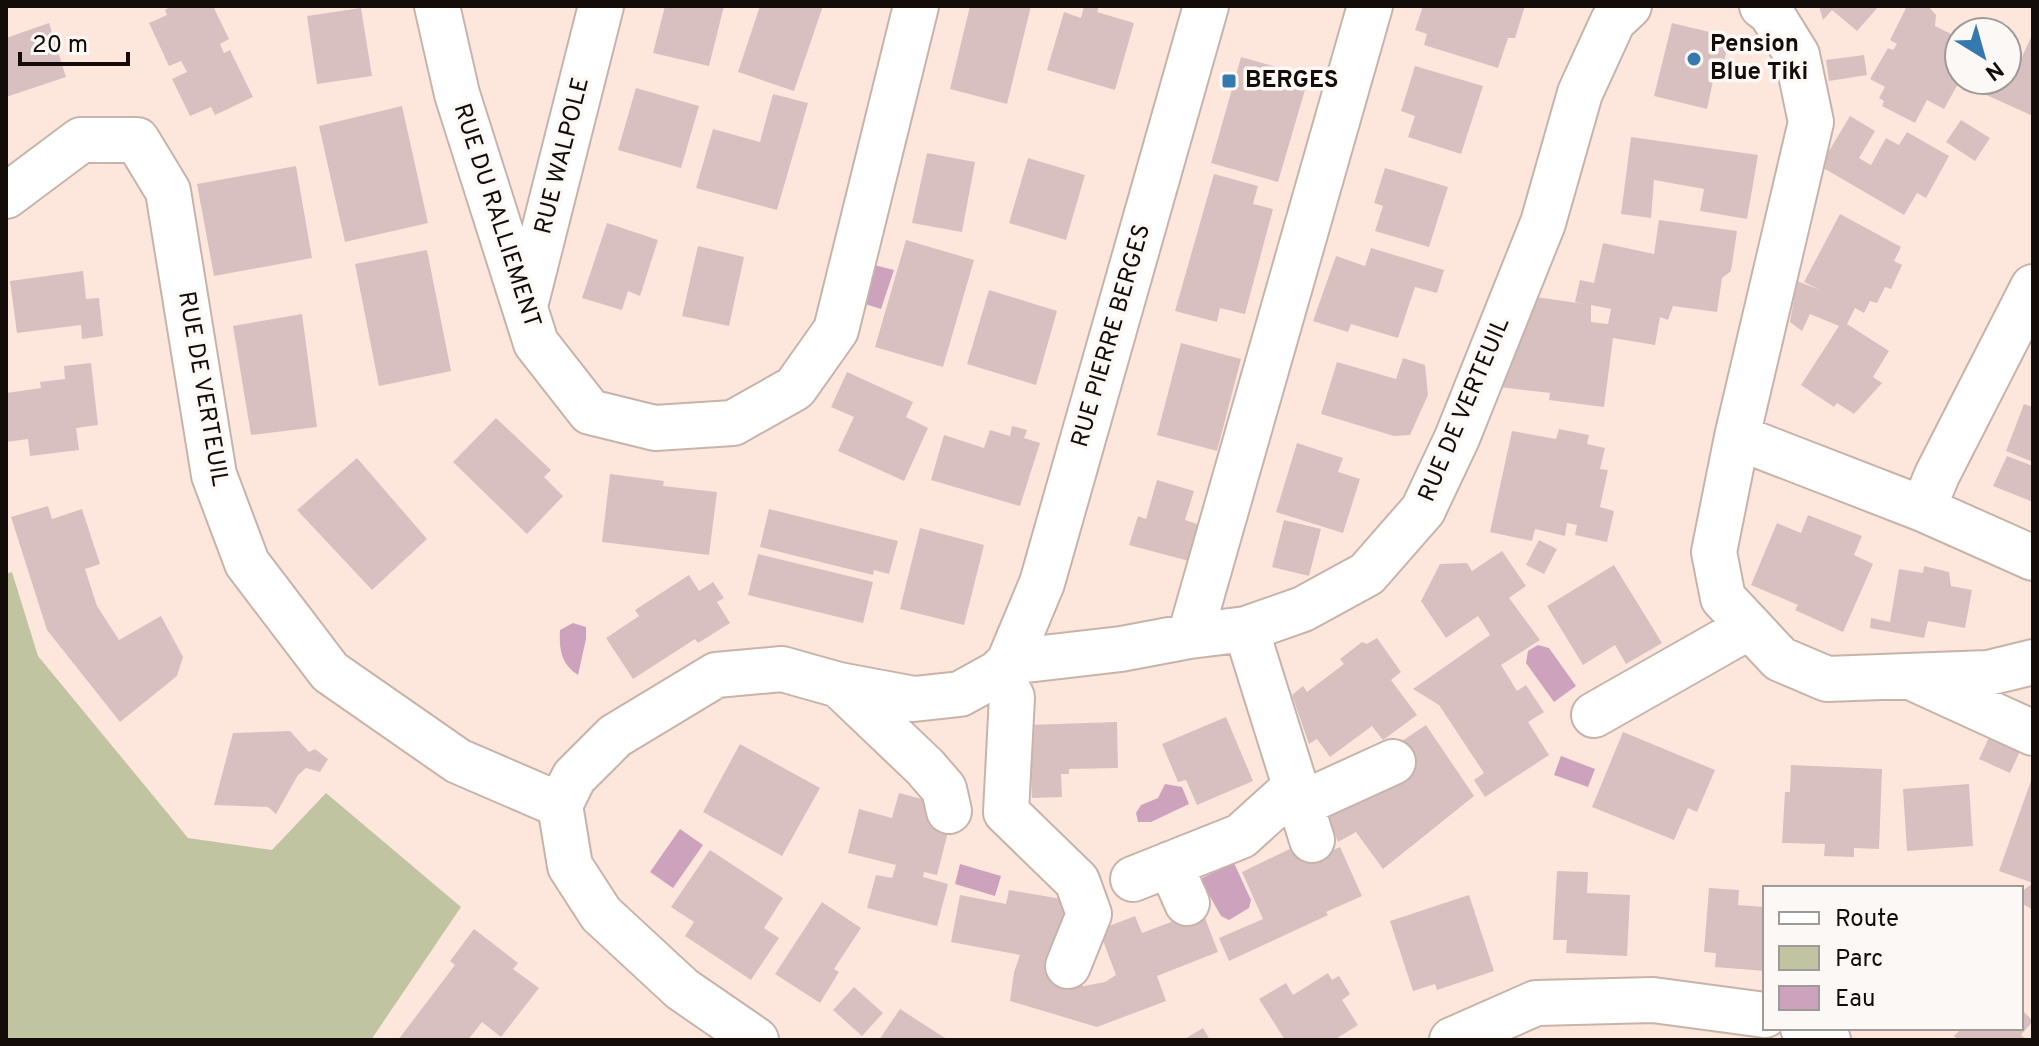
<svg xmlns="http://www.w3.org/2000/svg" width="2039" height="1046" font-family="Overpass,sans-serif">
<rect width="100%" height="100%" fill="#fde7dd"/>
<path fill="#c1c4a0" d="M12,572L38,656L188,838L272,850L326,793L461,907L371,1040H6V574Z"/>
<path fill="#cda2bc" d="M874,265L894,270L881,309L862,303Z
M573,623L586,627V639L578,675C561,664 559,649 560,630Z
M1538,645L1549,648L1576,686L1554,702L1526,663L1528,651Z
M1561,756L1595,769L1588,787L1554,775Z
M1165,784L1182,787L1189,804L1151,822H1138L1136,813L1141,805L1158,798Z
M680,829L703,845L673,888L650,872Z
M1234,863L1251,900L1249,908L1229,920L1221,916L1200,879Z
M960,864L1001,876L995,896L955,884Z"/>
<path fill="#d8c0c1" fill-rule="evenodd" d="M172,6H213L229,39L220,44L224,53L230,50L253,97L215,115L211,107L190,116L172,79L187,72L181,61L169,66L149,23L167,15L165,10Z
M665,6H724L709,66L653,53Z
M760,6H823L794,91L738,72Z
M970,6H1031L1007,104L950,89Z
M1084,6H1099L1097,12L1134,23L1115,90L1047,70L1064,12L1081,18Z
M1423,6H1525L1515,38H1508L1498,68L1424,45L1427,34L1415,30Z
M1819,6H1879L1857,31L1832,10L1823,20Z
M1907,6H1928L1936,15L1935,26L1959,38V82L1944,109L1927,100L1915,123L1882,106L1884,101L1879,98L1885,87L1870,79L1888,48L1893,50L1897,44L1890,40Z
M361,8L372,76L317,84L307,16Z
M49,23L66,77L6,97V38Z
M1672,23L1730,37L1719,81H1713L1707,109L1654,96Z
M2033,33V116L1973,89L1977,80H2007V57L2019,63Z
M1864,55L1867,75L1829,81L1826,60Z
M1241,57L1309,76L1278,182L1211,163Z
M1415,66L1483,86L1461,154L1408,137L1415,116L1401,111Z
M636,88L699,106L681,168L618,150Z
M773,94L808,103L777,210L696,188L713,129L760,142Z
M402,106L428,223L345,242L319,126Z
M1850,116L1875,131L1859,158L1871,165L1886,138L1899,145L1907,132L1949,156L1926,198L1917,193L1904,215L1820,166Z
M1961,120L1990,138L1975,161L1946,142Z
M1631,137L1758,155L1747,219L1700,211L1704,189L1654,180L1651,218L1621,214Z
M927,153L975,162L962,232L912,223Z
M1028,158L1085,175L1066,240L1009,223Z
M296,166L312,258L214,276L197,184Z
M1385,168L1448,187L1429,247L1375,231L1383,206L1374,203Z
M1214,174L1258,186L1253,204L1273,209L1245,314L1220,308L1217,322L1175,311Z
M1840,214L1901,247L1894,261L1902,265L1891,289L1885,287L1877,303L1870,301L1864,313L1855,308L1847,324L1889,351L1873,377L1882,383L1854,414L1837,403L1834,407L1801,385L1839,326L1810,314L1802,331L1790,322L1797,281L1820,290L1804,282Z
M1659,220L1737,231L1731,271L1722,278L1717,312L1673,306L1668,320L1660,317L1655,345L1613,338L1604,407L1549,400L1550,393L1499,387L1536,297L1585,304L1575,302L1580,280L1594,283L1603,243L1654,254ZM1591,305L1611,309L1608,324L1591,322Z
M607,223L658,240L640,296L628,291L622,310L582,298Z
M906,240L974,260L943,367L875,347Z
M698,246L744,257L729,326L682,316Z
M1371,248L1444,270L1437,293L1415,287L1398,338L1351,324L1348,332L1313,321L1336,256L1365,266Z
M427,250L451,371L379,386L355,264Z
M83,271L86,299L99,298L103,336L82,339L81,325L17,333L10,281Z
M989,290L1057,311L1036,385L967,364Z
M302,314L317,427L251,435L233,326Z
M1181,343L1241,359L1217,451L1157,435Z
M1403,358L1425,365L1428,395L1410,435L1394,436L1321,414L1337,362L1396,379Z
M91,363L98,425L76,428L79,450L30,456L28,439L6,442V393L41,388L40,382L65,379L64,366Z
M847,372L913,402L906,417L928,428L904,481L838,451L854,417L831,407Z
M2024,404L2033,407V462L2006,451Z
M496,418L551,470L544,477L563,496L527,534L453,462Z
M1012,426L1027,430L1024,438L1040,443L1020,506L931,480L944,435L984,448L990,430L1010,436Z
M1559,429L1589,435L1587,444L1605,448L1600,469L1608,470L1600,507L1614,511L1607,542L1575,535L1577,525L1567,523L1565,536L1535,529L1532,541L1490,532L1512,431L1556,439Z
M1297,443L1343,458L1338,472L1360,479L1343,533L1276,512Z
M2007,456L2033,466V502L1993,486Z
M357,458L427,539L372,590L297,510Z
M610,474L664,481L663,486L717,492L709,555L602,542Z
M1157,480L1194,491L1185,520L1200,525L1189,561L1129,545L1138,516L1146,519Z
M48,506L52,519L82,509L100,564L85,569L97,606L119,640L161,616L183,657L177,676L120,722L47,630L11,517Z
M769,509L898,541L889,574L874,570L873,575L760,547Z
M1808,515L1862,536L1854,555L1873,564L1843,632L1795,610L1798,605L1751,585L1777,523L1801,533Z
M1284,520L1321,529L1309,576L1272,567Z
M920,528L984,545L964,625L900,609Z
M1539,540L1557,549L1544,574L1526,565Z
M1502,551L1526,586L1509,598L1540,640L1501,665L1517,691L1526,685L1544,712L1528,722L1549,755L1485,797L1474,780L1484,773L1439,705L1413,689L1490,635L1478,616L1446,638L1421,601L1440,564L1467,563L1472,571Z
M758,554L873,582L863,623L748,595Z
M1614,565L1662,643L1626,664L1615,645L1583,665L1547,606Z
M1924,566L1949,572L1951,586L1972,590L1965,628L1928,621L1924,638L1870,628L1871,618L1890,622L1899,569L1923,573Z
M689,575L699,591L713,582L724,598L717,602L730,623L698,643L695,639L633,679L606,638L639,616L635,610Z
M1377,638L1401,672L1391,680L1417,715L1383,740L1372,726L1330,757L1317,739L1309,744L1292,695L1303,686L1307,692L1344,664L1340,659L1362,642L1367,644Z
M1226,717L1253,781L1197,805L1186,780L1178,782L1162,744Z
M1117,722L1118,768L1069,769V774H1061L1062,797L1032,798L1031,775L1011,776L1027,725Z
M1426,725L1474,796L1383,869L1356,832L1338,842L1326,813L1383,780L1392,788L1416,770L1396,745Z
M290,731L309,752L315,749L328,759L320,772L306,768L298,775L276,814L268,807L214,805L233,733Z
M1992,731L2023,745L2010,773L1979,759Z
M1623,732L1715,770L1697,812L1688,808L1674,840L1592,807Z
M740,744L820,788L782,856L703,812Z
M1791,765L1882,769L1879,849L1854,848V857L1824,856L1825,844L1782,843L1785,792H1790Z
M2033,775V883L1999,871Z
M1969,784L1973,846L1907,851L1903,789Z
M899,793L944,805L949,828L937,875L924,872L923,877L948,884L937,926L867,908L876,875L892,878L896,865L848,853L859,809L892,818Z
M1296,846L1304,863L1340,847L1362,896L1326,912L1328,915L1229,961L1219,938L1263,919L1242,872Z
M710,850L783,898L764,928L779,938L751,980L685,936L694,922L671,907Z
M1557,871L1588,872L1587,893L1630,895L1627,956L1566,953L1567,940H1553Z
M2033,883V910L2021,903V892Z
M1709,888L1739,890L1738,905L1765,907V971L1715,967L1716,953L1704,952Z
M1009,890L1068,900L1051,979L1084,986L1105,982L1116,975L1099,930L1135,916L1142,933L1202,910L1218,952L1157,976L1166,1001L1097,1027L1010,1001L1014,972L1020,955L951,942L960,895L1006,904Z
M1469,895L1494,971L1437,990L1435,984L1413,991L1390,921Z
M822,902L861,928L834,969L839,972L820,1003L775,974Z
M474,929L518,963L513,969L539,988L501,1037L482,1022L468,1040H398L455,965L450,961Z
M1328,973L1332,980L1339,976L1350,994L1342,1000L1358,1025L1334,1040H1285L1259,999L1286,983L1293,995Z
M854,987L883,1013L862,1036L833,1010Z
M900,1009L948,1040H879Z
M2021,1009L2033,1021L2021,1035L2027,1040H1958L1954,1036L1962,1028H2021Z
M1203,1028L1210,1040H1183Z"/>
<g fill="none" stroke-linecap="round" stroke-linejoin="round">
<g stroke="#c8b3a9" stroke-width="48">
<path id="minor" d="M437,6L457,94L536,343L590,412L655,428L733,423L795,388L836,330L916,6
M1762,6L1771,13L1797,55L1811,122L1737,437L1923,509L2033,558
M6,196L81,140H137L168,191L214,475L247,563L330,672L458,761L560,805
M525,306L601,6
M1737,437L1714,552L1723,598L1780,659L1827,679L1988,673L2033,662
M1923,509L1937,475L2033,287
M1246,629L1312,840
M1190,636L1370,6
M1009,662L1042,583L1206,6
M998,673L1012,697L1006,812L1077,881L1089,914L1068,966
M1917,680L2033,733
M839,685L925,767L944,789L949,811
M1594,715L1749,627
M1301,804L1393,762
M560,805L574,777L615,736L716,675L782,669L839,685L914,699L960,694L998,673L1009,662L1121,649L1190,636L1246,629L1303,609L1367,574L1423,510L1457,438L1543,223L1580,93L1613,21L1629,6
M560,805L570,866L601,914L682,989L756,1040
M1170,864L1187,903
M1133,879L1241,836L1295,787
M1803,1028L1828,1040
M1452,1040L1536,1003L1653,1000L1765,1015"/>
</g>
<use href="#minor" stroke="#fff" stroke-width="44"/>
</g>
<g fill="#357aaf" stroke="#fcf8f6" stroke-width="3">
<circle cx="1694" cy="59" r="8"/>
<rect x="1221" y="73" width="16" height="16" rx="4"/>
</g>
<g text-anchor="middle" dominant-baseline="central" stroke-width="7" stroke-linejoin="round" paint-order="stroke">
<g font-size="24" font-weight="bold" fill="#130c09" stroke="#fcf8f6" text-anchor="start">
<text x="1710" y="45">Pension<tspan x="1710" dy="28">Blue Tiki</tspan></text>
<text x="1245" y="81">BERGES</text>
</g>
<g font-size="24" fill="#130c09" stroke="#fcf8f6">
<text transform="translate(563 156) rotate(-76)">RUE WALPOLE</text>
<text transform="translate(496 216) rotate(72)">RUE DU RALLIEMENT</text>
<text transform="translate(1112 336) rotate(-74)">RUE PIERRE BERGES</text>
<text transform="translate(202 389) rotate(80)">RUE DE VERTEUIL</text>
<text transform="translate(1465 410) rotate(-67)">RUE DE VERTEUIL</text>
</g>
</g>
<rect width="2039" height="1046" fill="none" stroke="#130c09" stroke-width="16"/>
<rect x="1763" y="886" width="260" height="144" fill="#fcf8f6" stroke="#9f9a97" stroke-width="2"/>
<rect x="1779" y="912" width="40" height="12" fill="#ffffff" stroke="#9f9a97" stroke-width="2"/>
<text x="1835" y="926" font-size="24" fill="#130c09">Route</text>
<rect x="1779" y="946" width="40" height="24" fill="#c1c4a0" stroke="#9f9a97" stroke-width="2"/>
<text x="1835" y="966" font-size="24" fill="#130c09">Parc</text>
<rect x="1779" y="986" width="40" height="24" fill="#cda2bc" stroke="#9f9a97" stroke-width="2"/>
<text x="1835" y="1006" font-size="24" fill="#130c09">Eau</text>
<g transform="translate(1983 56) rotate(143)"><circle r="38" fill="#fcf8f6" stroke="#9f9a97" stroke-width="2"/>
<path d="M0-6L14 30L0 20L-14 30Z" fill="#357aaf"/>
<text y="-12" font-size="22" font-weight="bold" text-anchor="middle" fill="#130c09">N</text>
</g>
<path d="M20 52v12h108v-12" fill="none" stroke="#130c09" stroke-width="4"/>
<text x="32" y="52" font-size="24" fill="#130c09" stroke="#fcf8f6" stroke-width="6" paint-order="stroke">20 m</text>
</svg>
